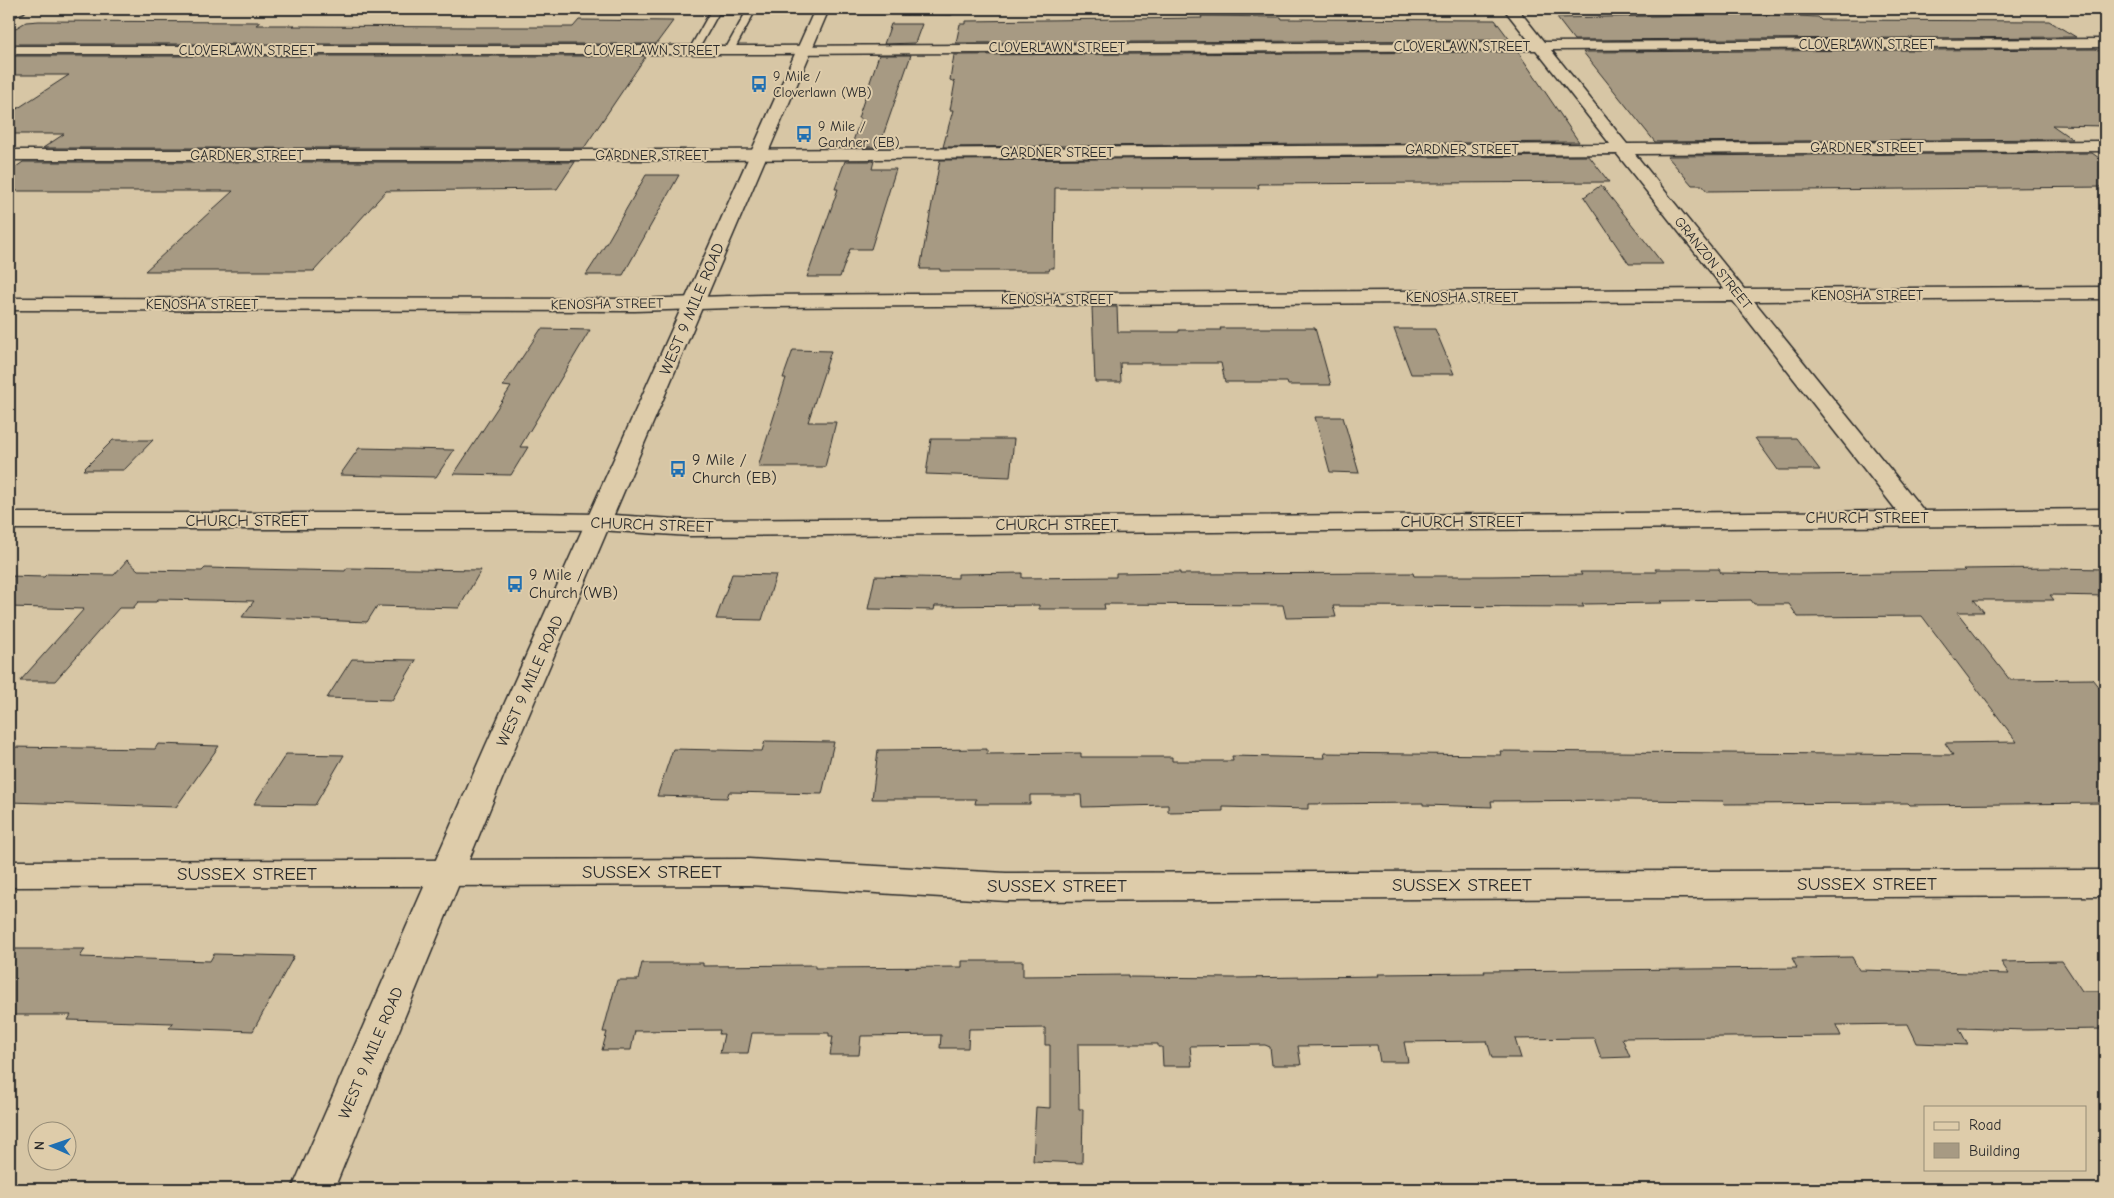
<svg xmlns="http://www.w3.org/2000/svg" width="2114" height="1198" font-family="'Comic Neue',sans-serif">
<rect width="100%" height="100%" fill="#d7c6a5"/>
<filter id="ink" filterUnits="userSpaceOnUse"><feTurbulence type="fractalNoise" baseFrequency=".02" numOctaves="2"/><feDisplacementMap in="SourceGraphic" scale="10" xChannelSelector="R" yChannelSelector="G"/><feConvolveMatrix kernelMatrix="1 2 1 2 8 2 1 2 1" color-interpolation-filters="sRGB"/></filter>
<g filter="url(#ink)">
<path fill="#a79a83" stroke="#2b2b2b" d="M1699,9H1748L1755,14L1818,17L1821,20L2049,21L2076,37L1574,40L1557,18L1706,15Z
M1201,16L1281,17L1282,19L1495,20L1510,40L956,43L960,24H966V21L1202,18Z
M579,20L673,21L656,44H9V32L26,22L39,21L260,22L256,25H295L293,26L471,27H573Z
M891,24H922L915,43L884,44Z
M2096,49L2105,54V126L2052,125L2072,139L1655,142L1583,52Z
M1518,52L1579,142L943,147L953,110H950L955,82L950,80L954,55Z
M879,55H911L879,147H851L861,118H858Z
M9,56H646L584,148H43L64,134H9V114L69,75H9Z
M2092,153L2105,162V187L1707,191L1702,185H1692L1667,156Z
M1589,156L1609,182L1258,184L1259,188H1055L1054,268H1050L1049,271H940V269H920L940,160Z
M845,161H874L872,169H896L871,249H850L840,277H807L838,189H835Z
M23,162H575L557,189L386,191L314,271H145L233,191H9V172Z
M646,175H679L623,275H586L606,244Z
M1601,185L1663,264H1629L1584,197Z
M1092,307H1117L1118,332H1179V330H1221L1220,328H1315L1331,385H1288L1287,382H1225L1221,363H1120L1121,382H1095Z
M541,329L590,330L520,447H528L511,475L454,474L511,387L503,386Z
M1394,329H1435L1454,374H1411Z
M793,350L831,351L808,422H836L825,467H758L786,378H783Z
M1315,417H1343L1359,473L1330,472Z
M1755,438H1796L1820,470H1778Z
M931,439H1014L1010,477L926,474Z
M113,440H153L124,470H83Z
M359,448L454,450L436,477L340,475Z
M127,560L138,570L202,571L205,568L345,571L347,568L481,570L459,608L377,606L367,622L242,617L254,601L158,599L156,602H138L133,608H119L55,681H20L84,609L9,607V576L44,577L47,574L114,575Z
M2050,568L2105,569V596L2050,595L2054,600H1974L1984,612H1957L2010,680L2092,679L2105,695V803L1910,805L1908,803L1724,804L1723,801L1630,800L1491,801L1492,807L1423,805V803L1308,804V809L1223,807V811L1168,812V805L1082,807L1081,795H1030V804H975L976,799H872L878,750L987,749V754L1081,753V757H1172V761H1233L1232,756L1325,758L1324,753L1501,755L1500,751L1953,755L1945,743L2017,742L1922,616L1798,617L1789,604H1754L1751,600L1660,601L1662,603L1582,604L1584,607L1333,606L1336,617L1286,618L1283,605L1104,604L1105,609H1039V605L935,606L934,610L868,609L875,576L958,578V574L1022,573V578L1116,577V573L1180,572V574L1413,573L1414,576H1491L1582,575L1580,572H1657L1655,569H1719L1721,573L1798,574L1890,573L1889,572L1965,571L1963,569Z
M732,574L776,575L762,620L716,619Z
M352,659L416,660L392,700L327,698Z
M765,741L834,742L822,794L729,792L727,798L657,796L673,749L762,751Z
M158,744L219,746L176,807L9,802V747L155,749Z
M286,754L344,755L315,805L254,804Z
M9,949H85L80,957L210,961L214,954L294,956L253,1031L169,1028L173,1023L68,1020L71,1015H9Z
M1852,957L1859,970L2009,974L2001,962L2062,961L2082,991H2105V1029L2027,1030L1959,1028L1968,1045L1917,1043L1908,1024L1836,1025L1841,1036L1622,1038L1630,1057L1601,1058L1594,1038L1515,1039L1521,1058H1492L1487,1041L1404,1042L1408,1062H1380L1377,1045L1298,1046L1301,1065H1272L1270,1047L1265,1045L1190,1046L1192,1066H1163L1162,1047H1158V1044H1078L1079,1109H1083L1082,1163L1033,1161L1036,1107L1050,1108V1045H1045V1028L969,1029L968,1048H940L941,1035L861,1036L859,1055H830L833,1036H829V1033H752L748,1053H720L724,1034H719L720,1030L635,1031L631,1050H602L607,1032H603L617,980H638L642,963H703V966L815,965V968L962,967V961H1023V976L1128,975V977L1235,978L1379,976L1378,974L1485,973L1484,971L1797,968L1792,958Z"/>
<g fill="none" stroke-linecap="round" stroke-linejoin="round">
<g stroke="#2b2b2b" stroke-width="3">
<path id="service" d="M712,9H752L755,11L733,52L730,53L725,50L745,14H718L697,52L694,53L689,50Z
M818,9H952L955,11L951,14L821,13L818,12Z"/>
</g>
<g stroke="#2b2b2b" stroke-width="3">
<path id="minor" d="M9,9H26L24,12L9,18Z
M1504,9H1518L1544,42L2105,39V47L1551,50L1627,144L2105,141V151L1635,154L1744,289L2105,287V299L1754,301L1924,511L2105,509V525L690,536L599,530L527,529H9V513H527L599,514L690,520L1897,511L1733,301L762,307L635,311L9,310V298L635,299L762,295L1724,289L1617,154L711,160H9V150H711L1610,144L1536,50L764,54H9V46H764L1530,42Z
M749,859L1006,873L2105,870V896L1006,901L749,885L9,887V861Z"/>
</g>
<g stroke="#2b2b2b" stroke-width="3">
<path id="secondary" d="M815,9H829L516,745L334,1189H292L486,745Z"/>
</g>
<use href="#service" fill="#deccaa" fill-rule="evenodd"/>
<use href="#minor" fill="#deccaa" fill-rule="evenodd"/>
<use href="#secondary" fill="#deccaa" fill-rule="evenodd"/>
</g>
</g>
<defs>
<g id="bus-bare" transform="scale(1.35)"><path d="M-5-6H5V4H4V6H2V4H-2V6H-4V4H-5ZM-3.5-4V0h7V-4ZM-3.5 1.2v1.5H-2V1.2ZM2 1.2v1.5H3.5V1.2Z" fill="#1f6fb2" stroke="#deccaa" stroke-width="2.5" paint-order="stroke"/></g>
</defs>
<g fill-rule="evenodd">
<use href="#bus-bare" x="759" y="84"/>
<use href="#bus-bare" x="804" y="134"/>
<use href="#bus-bare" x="678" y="469"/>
<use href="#bus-bare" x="515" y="584"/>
</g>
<g text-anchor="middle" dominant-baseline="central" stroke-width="4" stroke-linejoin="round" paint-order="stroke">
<g font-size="14" fill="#2b2b2b" stroke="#deccaa">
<text x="1867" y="44">CLOVERLAWN STREET</text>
<text x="1462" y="46">CLOVERLAWN STREET</text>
<text x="1057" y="47">CLOVERLAWN STREET</text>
<text x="247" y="50">CLOVERLAWN STREET</text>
<text x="652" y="50">CLOVERLAWN STREET</text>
<text x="1867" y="147">GARDNER STREET</text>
<text x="1462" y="149">GARDNER STREET</text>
<text x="1057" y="152">GARDNER STREET</text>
<text x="247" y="155">GARDNER STREET</text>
<text x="652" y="155">GARDNER STREET</text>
<text transform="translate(1713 263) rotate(51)">GRANZON STREET</text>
<text x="1867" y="295">KENOSHA STREET</text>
<text x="1462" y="297">KENOSHA STREET</text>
<text x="1057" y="299">KENOSHA STREET</text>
<text x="202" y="304">KENOSHA STREET</text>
<text transform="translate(607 304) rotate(-1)">KENOSHA STREET</text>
</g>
<g font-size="14" fill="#2b2b2b" stroke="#deccaa" text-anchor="start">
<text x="773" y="76">9 Mile /<tspan x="773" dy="16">Cloverlawn (WB)</tspan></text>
<text x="818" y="126">9 Mile /<tspan x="818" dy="16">Gardner (EB)</tspan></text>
</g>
<g font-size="16" fill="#2b2b2b" stroke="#deccaa">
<text transform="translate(692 309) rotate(-67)">WEST 9 MILE ROAD</text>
<text x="1867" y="518">CHURCH STREET</text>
<text x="247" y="521">CHURCH STREET</text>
<text x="1462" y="522">CHURCH STREET</text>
<text transform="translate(652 525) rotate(2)">CHURCH STREET</text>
<text x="1057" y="525">CHURCH STREET</text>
<text transform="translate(530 681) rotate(-66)">WEST 9 MILE ROAD</text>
<text transform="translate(371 1053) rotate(-67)">WEST 9 MILE ROAD</text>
</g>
<g font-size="16" fill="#2b2b2b" stroke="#deccaa" text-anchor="start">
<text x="692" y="460">9 Mile /<tspan x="692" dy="18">Church (EB)</tspan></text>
<text x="529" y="575">9 Mile /<tspan x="529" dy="18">Church (WB)</tspan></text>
</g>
<g font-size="19" fill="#2b2b2b" stroke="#deccaa">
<text x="652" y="872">SUSSEX STREET</text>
<text x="247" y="874">SUSSEX STREET</text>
<text x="1867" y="884">SUSSEX STREET</text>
<text x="1462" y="885">SUSSEX STREET</text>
<text x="1057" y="886">SUSSEX STREET</text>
</g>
</g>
<rect width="2114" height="1198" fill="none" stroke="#deccaa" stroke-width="30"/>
<rect x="15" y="15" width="2084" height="1168" fill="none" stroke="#2b2b2b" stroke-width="2" filter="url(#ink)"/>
<rect x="1924" y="1106" width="162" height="65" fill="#deccaa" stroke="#968c77"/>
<rect x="1934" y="1122" width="25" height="8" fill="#deccaa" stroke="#968c77"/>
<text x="1969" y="1130" font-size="15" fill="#2b2b2b">Road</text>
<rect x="1934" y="1143" width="25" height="15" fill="#a79a83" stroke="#968c77"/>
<text x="1969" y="1156" font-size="15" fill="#2b2b2b">Building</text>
<g transform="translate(52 1146) rotate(272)"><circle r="24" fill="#deccaa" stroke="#968c77"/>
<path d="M0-4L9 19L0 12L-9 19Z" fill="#1f6fb2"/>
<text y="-8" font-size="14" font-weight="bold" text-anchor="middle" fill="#2b2b2b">N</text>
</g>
</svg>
